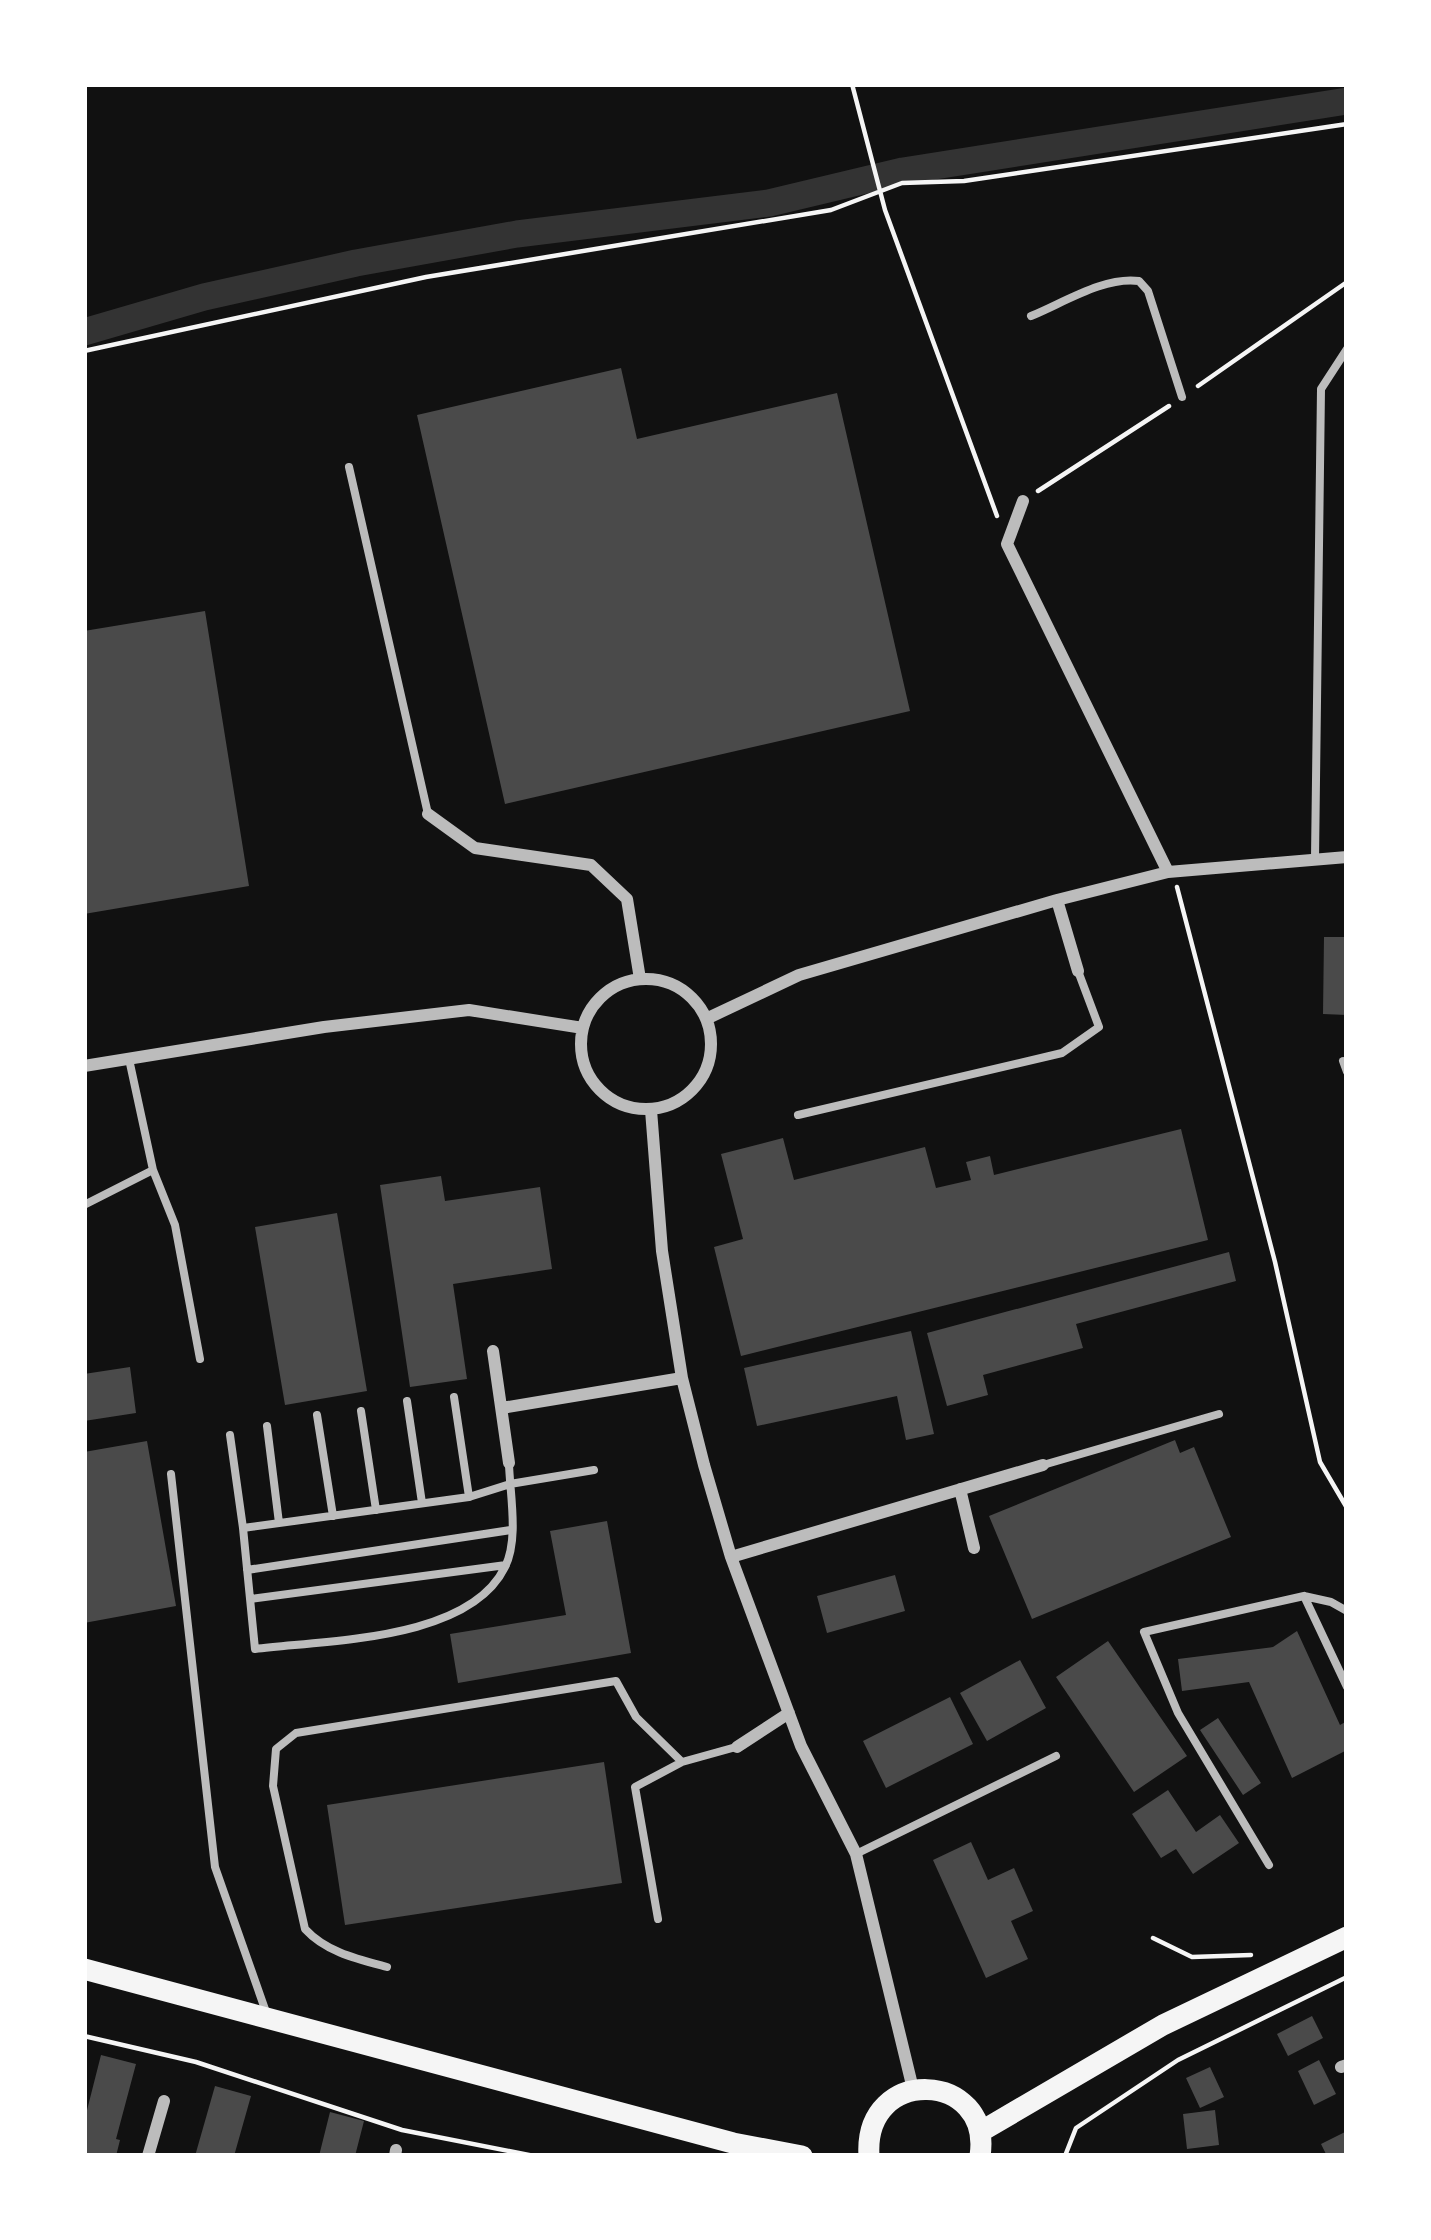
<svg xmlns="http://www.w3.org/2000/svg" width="1431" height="2240" font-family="'DejaVu Sans',sans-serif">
<rect width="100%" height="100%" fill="#111"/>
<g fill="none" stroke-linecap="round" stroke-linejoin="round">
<path stroke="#333" stroke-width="27" d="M84,332L204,297L356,263L517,234L769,203L903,171L1347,101"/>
</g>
<path fill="#4a4a4a" d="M621,368L637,439L837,393L910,711L505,804L417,415Z
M205,611L249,886L84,914V631Z
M1324,937H1347V1015L1323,1014Z
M1181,1129L1208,1240L741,1356L714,1247L743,1239L721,1154L783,1138L794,1180L925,1147L936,1188L971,1180L966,1162L990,1156L994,1175Z
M441,1176L445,1201L540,1187L552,1269L453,1284L467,1379L410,1387L380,1185Z
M337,1213L367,1391L285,1405L255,1227Z
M1229,1252L1236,1281L1076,1324L1083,1348L983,1375L988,1395L947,1406L927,1333Z
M911,1331L934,1434L906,1440L897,1396L757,1426L744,1368Z
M130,1367L136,1413L84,1421V1374Z
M1175,1440L1180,1453L1194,1447L1231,1537L1032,1619L989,1516Z
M147,1441L176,1606L84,1623V1452Z
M607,1521L631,1653L458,1683L450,1634L566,1615L550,1531Z
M895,1575L905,1611L827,1633L817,1596Z
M1297,1631L1340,1725L1347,1721V1750L1292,1778L1249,1682L1182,1691L1178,1659L1273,1647Z
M1108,1641L1187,1756L1134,1792L1056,1677Z
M1020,1660L1046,1708L987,1741L960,1693Z
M950,1697L973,1744L886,1788L863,1741Z
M1218,1718L1261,1783L1243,1795L1200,1730Z
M604,1762L622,1883L345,1925L327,1805Z
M1168,1790L1196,1832L1220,1815L1239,1843L1193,1874L1176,1849L1161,1858L1132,1814Z
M971,1842L988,1880L1014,1868L1033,1911L1011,1921L1028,1959L986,1978L933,1860Z
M1312,2016L1323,2038L1288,2056L1277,2034Z
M101,2055L136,2064L116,2139L120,2140L116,2156H84V2122Z
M1319,2060L1336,2094L1314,2105L1298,2071Z
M1210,2067L1224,2097L1200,2108L1186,2078Z
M215,2086L251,2096L234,2156H195Z
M1215,2110L1219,2145L1187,2149L1183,2114Z
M330,2112L364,2121L355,2156H319Z
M1347,2131V2156H1327L1321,2144Z"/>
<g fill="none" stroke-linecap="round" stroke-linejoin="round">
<path stroke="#f5f5f5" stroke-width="4.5" d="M852,84L885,210L997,516
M84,351L426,277L831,210L902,183L964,181L1347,124
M1198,386L1347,282
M1038,491L1169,406
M1177,887L1275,1262L1320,1462L1347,1508
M1153,1938L1192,1957L1251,1955
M84,2036L196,2062L402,2130L534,2156
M1065,2156L1076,2128L1178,2060L1347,1977"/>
<path stroke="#bcbcbc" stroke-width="8" d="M1031,316C1063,303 1105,276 1139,281L1148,291L1182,397
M349,467L428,814
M1315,858L1321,389L1347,349
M129,1059L153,1170L175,1225L200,1359
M1343,1061L1347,1072
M798,1115L1062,1053L1099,1027L1078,971
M84,1205L153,1170
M454,1397L469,1497
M407,1401L422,1503
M361,1411L376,1510
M317,1415L333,1516
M267,1426L279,1523
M230,1435L243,1528
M509,1464C510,1495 519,1539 505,1567C469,1641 327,1640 255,1649L243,1528L469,1497L510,1484L594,1470
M1043,1465L1219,1414
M171,1474L215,1867L266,2012
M247,1570L511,1530
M1304,1596L1347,1687
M250,1599L506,1565
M856,1854L1056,1756
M1269,1865L1178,1713L1144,1632L1304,1596L1331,1602L1347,1611
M658,1919L635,1787L682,1762L736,1747
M387,1967C357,1959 326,1952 305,1929L273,1786L276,1749L296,1733L616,1681L636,1717L682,1762"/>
<path stroke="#bcbcbc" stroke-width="12" d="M1023,501L1007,544L1168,872
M428,814L475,848L591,865L627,899L640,979
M1057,900L1078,971
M581 1044a65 65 0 1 1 130 0a65 65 0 1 1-130 0Z
M706,1019L799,975L1057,900L1168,872L1347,857
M84,1066L324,1027L469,1010L583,1028
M651,1110L662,1251L682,1378L704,1465L731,1557L801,1746L856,1854L913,2089
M493,1351L509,1463
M502,1408L682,1378
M960,1489L974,1548
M731,1557L1043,1465
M737,1747L789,1713
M1341,2067L1347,2065
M148,2156L164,2101
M395,2156L396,2150"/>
<path stroke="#f5f5f5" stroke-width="21" d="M84,1969L733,2143L802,2156
M980,2132L1163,2025L1347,1937
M869,2156C863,2064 993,2071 980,2156"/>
</g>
<rect width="1431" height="2240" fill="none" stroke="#ffffff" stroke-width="174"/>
</svg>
